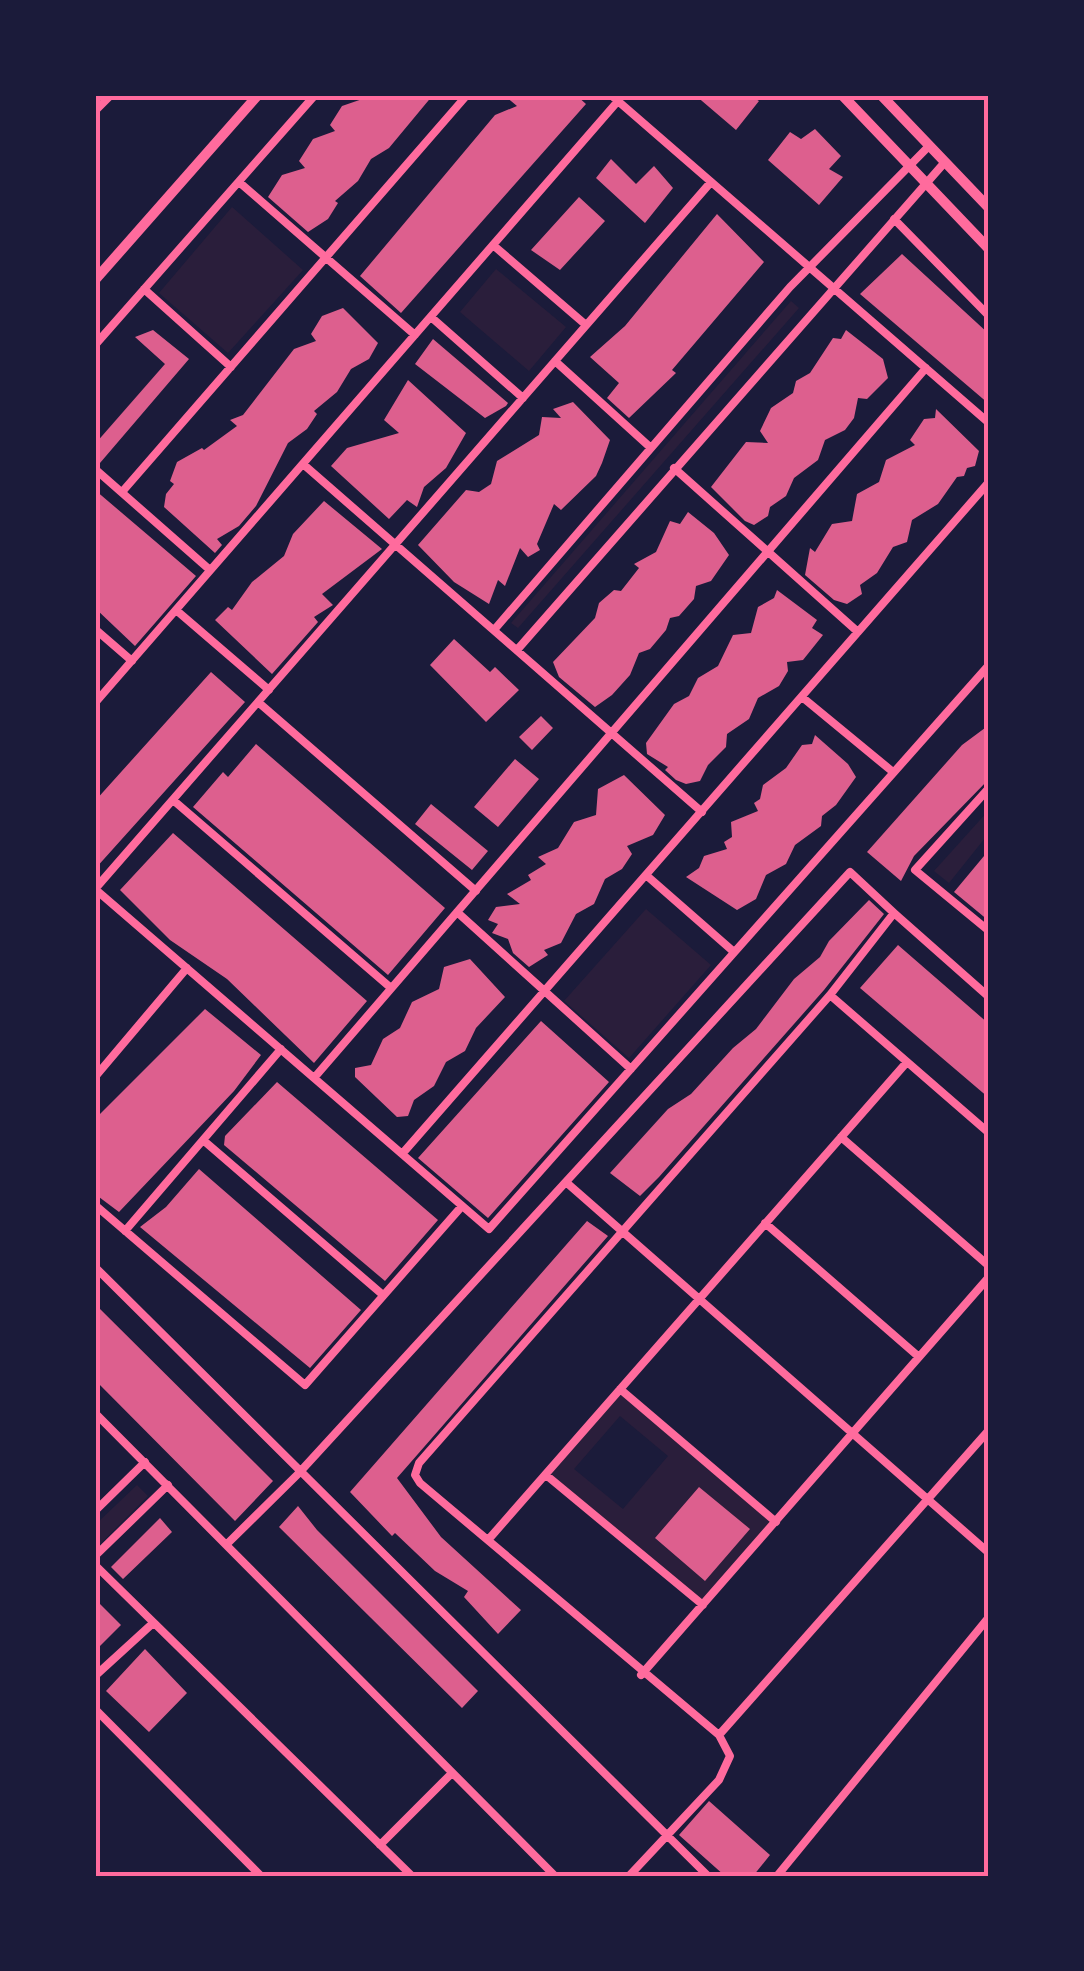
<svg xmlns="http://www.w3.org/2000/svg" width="1084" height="1971" font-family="Mulish,sans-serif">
<rect width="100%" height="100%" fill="#1b1b3a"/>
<path fill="#2a1e3b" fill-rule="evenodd" d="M232,207L303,270L228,353L159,293Z
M496,269L566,327L529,371L460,312Z
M791,301L799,308L518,628L511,623Z
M989,810V833L949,883L934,871Z
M646,909L711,965L629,1058L564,1001Z
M620,1389L776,1522L703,1605L546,1475ZM620,1416L668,1456L623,1509L574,1469ZM698,1488H699L705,1581L655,1538Z
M137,1485L148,1496L95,1549V1525Z"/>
<path fill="#dd5f8e" d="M374,95H433L389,148L371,159L358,181L335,201L338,203L328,219L308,232L268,197L282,175L305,168L299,161L313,139L335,131L330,125L342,106Z
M504,95H576L586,104L401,313L360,276L495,115L517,106Z
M695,95H749L759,101L736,130Z
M815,129L841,156L829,169L843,177L819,205L768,160L790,132L801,139Z
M611,159L636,184L654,166L673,188L645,223L596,178Z
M579,197L605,221L560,270L531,250Z
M717,214L764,262L672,370L676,373L629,418L607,398L619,383L590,357L625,326Z
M902,254L989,334V404L860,294Z
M343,308L378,343L369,359L351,369L337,392L314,411L317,414L307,429L288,443L256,506L239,526L217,539L222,545L215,553L164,507L166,494L174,484L170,481L177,462L202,448L204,450L237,426L230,420L243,415L294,349L316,341L311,334L322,316Z
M153,330L189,359L100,463L95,462V444L165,364L135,337Z
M846,330L883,359L888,378L867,399L858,398L854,418L845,430L825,440L818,460L794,478L786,496L770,507L768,516L754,525L745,521L711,487L746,442L768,443L760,431L771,408L793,393L796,381L810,373L833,338L841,339Z
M433,339L508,403L506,406L485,418L415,364Z
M408,380L466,433L446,468L424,487L417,507L407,500L389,519L331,466L347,448L399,433L384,420Z
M573,402L610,440L602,463L596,476L561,510L554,504L537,544L540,550L528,557L520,548L505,586L498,580L489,604L454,582L418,545L466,490L479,492L491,484L497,461L539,435L542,417L561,418L553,409Z
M936,409L979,451L975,466L967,468L964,476L957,477L938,504L912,520L907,542L893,547L877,573L860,585L862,594L847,604L834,600L805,575L810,548L815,552L832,524L852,521L857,494L879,482L886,460L915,445L910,440L924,419L935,418Z
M95,490L196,576L135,646L95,608Z
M324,501L382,549L322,594L333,605L314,617L318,622L272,674L215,620L228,607L232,610L252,582L284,556L293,534Z
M688,512L714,533L729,555L711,581L696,586L694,599L679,616L670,618L666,630L650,649L639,653L630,675L612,695L595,707L559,677L553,662L595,618L599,603L614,590L621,591L639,568L634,564L656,552L670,521L680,524Z
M777,590L817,620L812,628L823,635L803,660L787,662L788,671L779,686L758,698L749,719L727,734L726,747L708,765L700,781L686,784L676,780L665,770L668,767L647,754L646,743L674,704L689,696L698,678L718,666L733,635L751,633L758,607L774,598Z
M454,639L490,672L495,667L519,690L486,722L430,665Z
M211,672L245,702L95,869V801Z
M541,716L553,728L532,750L519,737Z
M989,725V779L914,856L901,881L867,852L962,745Z
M815,735L848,764L856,777L836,805L822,816L821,826L795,845L786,864L766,875L756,899L737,910L686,877L699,868L704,856L727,849L724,842L732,837L731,822L758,811L754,803L760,799L763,785L786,768L802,745L812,744Z
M256,744L445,908L388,975L193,807L223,772L228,777Z
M515,759L539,779L498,827L474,807Z
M624,775L665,815L653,835L627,846L632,854L622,869L605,879L594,904L576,914L561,943L544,950L548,955L529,967L513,953L508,939L492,933L498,924L488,920L496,907L520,904L507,894L531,880L528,875L546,864L538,857L558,848L574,822L596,815L598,789Z
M431,804L488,851L472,870L415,824Z
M173,833L367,1001L314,1063L227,979L170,940L120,890Z
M989,850V921L954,892Z
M869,900L884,914L824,990L659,1177L640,1196L610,1173L668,1109L691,1094L733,1048L756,1029L794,979L820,957L829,941Z
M898,945L989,1024V1098L860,988Z
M470,959L505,997L476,1028L465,1051L446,1062L434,1086L414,1100L408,1116L397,1117L355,1077V1068L371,1065L383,1039L400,1028L412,1002L439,989L444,967Z
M205,1009L261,1055L234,1091L119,1212L95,1194V1119Z
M541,1021L609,1082L488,1218L418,1158Z
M277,1082L438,1220L385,1281L224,1145L225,1136Z
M199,1169L361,1310L310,1368L140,1227L166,1207Z
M587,1221L608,1236L397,1478L441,1537L521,1610L498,1634L464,1597L468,1591L435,1571L395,1533L392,1536L350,1492Z
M95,1304L273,1481L235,1521L95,1380Z
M699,1487L750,1529L705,1581L655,1538Z
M298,1506L317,1530L478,1691L462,1708L279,1527Z
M160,1518L172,1532L123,1579L111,1567Z
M95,1599L121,1625L95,1651Z
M145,1649L187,1693L149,1732L106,1691Z
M709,1801L770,1855L753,1876H725L679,1835Z"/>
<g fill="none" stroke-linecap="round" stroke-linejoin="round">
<path stroke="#ff6b9d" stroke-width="8" d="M611,95L989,423
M95,111L111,95
M239,182L415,335
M894,219L989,316
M493,245L586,325
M144,289L231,367
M431,317L523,398
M95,345L315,95
M555,361L651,448
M303,464L702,812
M674,468L858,632
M95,469L210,570
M122,492L467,95
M176,610L269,690
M95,629L132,661
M494,630L790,287L929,146
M517,650L945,162
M802,697L893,772
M258,702L476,891
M95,703L618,101
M989,788L915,870L989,931
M173,800L391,988
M646,875L734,952
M95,889L489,1229L989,665
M95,889L711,182
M457,912L631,1069
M830,995L894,913L989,997
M95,1077L187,968
M314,1078L926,368
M841,1137L989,1266
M203,1140L383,1295
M402,1154L989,482
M567,1183L989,1553
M95,1205L305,1385L462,1206
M765,1223L919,1357
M125,1231L281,1049
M95,1267L708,1876
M620,1389L776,1522
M95,1413L555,1876
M546,1475L703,1605
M95,1511L145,1462
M488,1540L907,1062
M228,1543L298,1474L850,872L894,913
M95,1556L168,1485
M95,1565L412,1876
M641,1675L989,1277
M95,1676L152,1624
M95,1709L261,1876
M719,1735L989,1430
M380,1845L450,1775
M629,1876L719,1780L730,1756L719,1735L420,1483L415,1475L419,1463L830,995L989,1133
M777,1876L989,1617"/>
<path stroke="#ff6b9d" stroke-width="10" d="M842,95L989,249
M881,95L989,208
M95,280L258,95"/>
</g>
<rect width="1084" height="1971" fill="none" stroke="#1b1b3a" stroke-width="195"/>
<rect x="98" y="98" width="888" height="1776" fill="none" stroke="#ff6b9d" stroke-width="4"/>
</svg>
